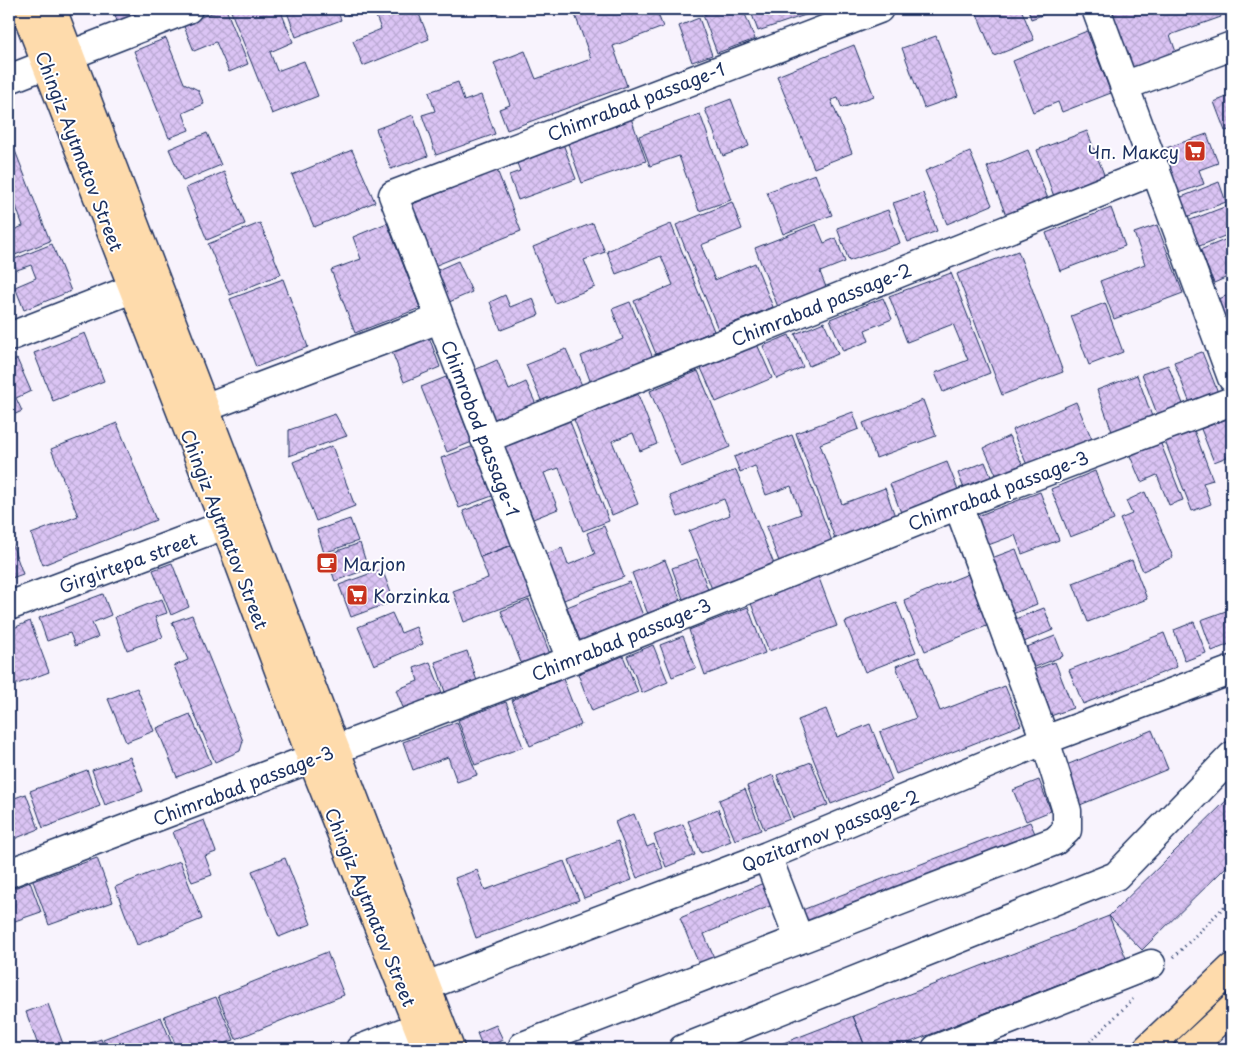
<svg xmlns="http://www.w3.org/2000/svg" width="1241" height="1058" font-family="'Playpen Sans',sans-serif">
<defs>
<pattern id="building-cross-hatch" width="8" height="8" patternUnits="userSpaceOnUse" patternTransform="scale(1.25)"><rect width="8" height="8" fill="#dbc4f4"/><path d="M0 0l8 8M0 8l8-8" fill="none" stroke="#bba9d4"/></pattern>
</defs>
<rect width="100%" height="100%" fill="#f8f3fd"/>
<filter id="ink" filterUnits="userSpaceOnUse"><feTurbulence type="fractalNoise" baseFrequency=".02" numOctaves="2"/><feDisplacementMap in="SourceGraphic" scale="10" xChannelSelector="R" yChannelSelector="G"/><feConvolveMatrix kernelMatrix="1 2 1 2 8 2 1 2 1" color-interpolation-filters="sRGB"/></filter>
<g filter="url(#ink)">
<path fill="url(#building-cross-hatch)" stroke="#1b2f5e" d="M113,9H159L118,24Z
M222,9H226L248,64L229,72L216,42L194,51L183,24Z
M230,9H280L293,42L270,52L277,71L304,61L318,96L272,114Z
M286,9H337L341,20L296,37Z
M345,9H364L347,15Z
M373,9H417L429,39L363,66L353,41L381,29Z
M490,9H509L493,15Z
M573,9H656L663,27L613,46L627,86L507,130L499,109L510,105L494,63L525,51L536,79L591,59Z
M718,9H743L755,39L717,53L703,15Z
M750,9H823L758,31Z
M975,9H1021L1034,40L994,56Z
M1028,9H1059L1031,19Z
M1117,9H1218L1221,17L1170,35L1176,52L1128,69L1108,12Z
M699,18L712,55L692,62L679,26Z
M1087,31L1111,93L1062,112L1058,102L1033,112L1013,61Z
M936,36L958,96L924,108L902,48Z
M166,38L184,83L198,90L204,104L183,113L189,130L169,138L134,51Z
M854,45L874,96L842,108L838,98L831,100L852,153L814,168L777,76Z
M458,82L464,101L481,95L495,134L436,155L422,115L435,111L429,92Z
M1232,95V129L1225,131L1214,102Z
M731,99L749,146L723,156L705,109Z
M700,114L731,200L699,211L679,156L650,166L639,136Z
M413,115L428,156L391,169L376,129Z
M630,115L646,161L582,183L566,138Z
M1087,131L1107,182L1056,202L1037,150Z
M207,133L221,165L183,181L169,149Z
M1207,134L1218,163L1199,170L1204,184L1173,195L1157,151Z
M562,141L576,179L518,200L509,175L520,171L515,158Z
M14,148L50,241L15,255L9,238V232L23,226L13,198L9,200V150Z
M352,150L375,202L314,227L292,175Z
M1028,150L1051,206L1009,223L987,167Z
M970,152L992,205L947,224L925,171Z
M497,170L521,231L434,266L410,205Z
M224,172L245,224L207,240L186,188Z
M815,174L832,215L783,234L767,192Z
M1219,182L1226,202L1186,217L1179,198Z
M923,193L937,231L908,242L893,203Z
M732,202L742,229L701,245L715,280L755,263L773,307L718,329L676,225Z
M1227,206L1232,219V233L1197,247L1188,221Z
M1111,208L1125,246L1060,271L1046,233Z
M888,210L900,243L849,261L837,228Z
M260,223L281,274L230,295L208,244Z
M387,223L420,308L355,333L331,270L361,259L353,237Z
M593,223L605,252L584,260L595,287L555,303L533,247Z
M671,224L714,331L656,354L634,301L673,285L661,256L616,274L607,251Z
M816,224L824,243L836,238L845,262L820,272L826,287L778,307L755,248Z
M1157,225L1183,293L1114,319L1100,281L1145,264L1134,233Z
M1232,237V275L1214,283L1200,250Z
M52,244L71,291L24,310L15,287L36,278L31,265L17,270L12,260Z
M1018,251L1063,372L1002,395L957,274Z
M458,261L472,292L447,303L433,272Z
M951,273L990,373L943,392L935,373L968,360L953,324L907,342L889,296Z
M283,279L308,347L256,367L230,299Z
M1232,293V337L1217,300Z
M505,295L510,307L533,298L539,315L501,330L490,302Z
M883,298L892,319L865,330L869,341L843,351L830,319Z
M630,302L653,358L591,383L581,356L623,339L612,309Z
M1105,303L1123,352L1089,365L1071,316Z
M824,322L838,354L809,366L795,334Z
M85,333L104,381L53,401L34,353Z
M789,335L803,367L777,379L763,346Z
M429,337L440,367L404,382L392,352Z
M757,344L772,378L716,402L701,368Z
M566,349L584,390L544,407L526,365Z
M1202,352L1219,395L1191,406L1174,362Z
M17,359L31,391L16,398L22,411L9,417V363Z
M497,360L509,390L526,382L538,409L494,427L470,372Z
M1168,365L1185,409L1159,419L1142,374Z
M698,371L730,447L681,467L650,391Z
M1137,375L1154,422L1114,437L1097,390Z
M446,377L472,442L447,452L421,387Z
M637,392L657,444L640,451L633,433L612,441L638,504L612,515L573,417Z
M923,400L936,436L876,458L863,423Z
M1076,402L1094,444L1030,472L1012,430Z
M853,412L859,429L820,444L842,504L885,488L896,519L836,541L796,433Z
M335,414L347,436L289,456V430Z
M1232,417V455L1214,462L1201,429Z
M569,419L609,521L583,531L559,468L544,473L558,509L533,519L504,445Z
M117,423L156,520L43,565L31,534L78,516L51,449Z
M1192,425L1213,480L1203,483L1211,504L1192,511L1163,436Z
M792,435L833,544L780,564L766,527L801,514L791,486L766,495L755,466L740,472L734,457Z
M1009,436L1025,470L999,481L984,448Z
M1159,439L1183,500L1169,505L1157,475L1141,482L1128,451Z
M477,445L495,495L459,508L441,458Z
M332,446L355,506L316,521L293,462Z
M947,462L960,495L903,518L890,484Z
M985,462L994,484L966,494L958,473Z
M736,470L774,564L712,589L689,531L730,515L724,499L678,517L670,496Z
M1095,471L1114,520L1070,537L1051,489Z
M1040,492L1059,540L1022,554L1015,535L983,547L972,518Z
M1145,492L1173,557L1143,571L1120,519L1132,514L1126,501Z
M497,498L514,544L480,557L463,511Z
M350,519L358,541L324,553L317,530Z
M604,526L624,577L561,601L543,555L562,548L568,565L595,554L587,533Z
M9,536L23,574L9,579Z
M360,543L368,569L335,581L326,555Z
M516,544L535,596L464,622L453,591L488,578L480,557Z
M1016,549L1037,604L1010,615L989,559Z
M697,559L709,593L684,602L672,568Z
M665,560L681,601L648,614L632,573Z
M1132,560L1147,599L1088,622L1073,583Z
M172,563L189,607L171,615L153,570Z
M382,569L394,601L351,617L339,585Z
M817,573L837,626L769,651L749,598Z
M968,574L989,625L925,651L904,600Z
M630,582L644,618L581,643L567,607Z
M103,594L111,615L92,623L98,637L75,646L70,633L47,641L39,618Z
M162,599L167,613L155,617L163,637L127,650L115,617Z
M529,600L550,654L522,665L501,611Z
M896,602L916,652L865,672L845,622Z
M748,607L765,653L705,675L689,630Z
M1044,608L1053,630L1019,644L1010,621Z
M1226,611L1232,627V643L1212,651L1201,620Z
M392,613L401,633L416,627L423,644L374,665L358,627Z
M192,615L243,741L240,751L215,762L174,666L188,660L172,622Z
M30,621L49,672L12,686L9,678V630Z
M1194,622L1206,653L1185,661L1174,630Z
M1164,633L1177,667L1083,704L1069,670Z
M683,636L696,668L672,677L660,645Z
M1055,636L1063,656L1030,669L1022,649Z
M653,645L668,682L642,693L627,656Z
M467,651L477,681L445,692L435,662Z
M623,656L638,692L592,711L578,674Z
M919,657L940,711L1005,686L1021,725L896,774L880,732L916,718L896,666Z
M430,662L443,695L404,710L396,690L418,681L414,668Z
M1055,662L1073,708L1048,717L1030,671Z
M563,679L581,725L530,746L512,700Z
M137,688L154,731L126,742L108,699Z
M506,702L523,747L475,765L458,720Z
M826,709L837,737L870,724L892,780L831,804L798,720Z
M190,714L211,763L177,777L157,728Z
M457,722L477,775L457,782L448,757L413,770L403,742Z
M1152,730L1168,769L1080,805L1064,766Z
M130,757L143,791L105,805L92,770Z
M811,762L828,805L793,818L777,775Z
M87,770L100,806L43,828L30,791Z
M773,775L790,819L764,829L747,786Z
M1039,780L1051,811L1026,821L1013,790Z
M745,789L761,830L735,840L719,800Z
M26,794L39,829L9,841V800Z
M1232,795V861L1142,950L1109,916Z
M718,809L731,841L701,853L688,821Z
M634,814L647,847L654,844L663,868L637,878L615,822Z
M204,820L216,852L205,856L212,875L192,882L173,832Z
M1030,822L1037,838L803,928L797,912Z
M683,824L695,855L666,867L654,835Z
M618,841L632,880L584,898L569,860Z
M97,858L113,902L49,925L33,881Z
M285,858L311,924L279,937L252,871Z
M180,861L202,919L137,945L115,887Z
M564,861L579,900L476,938L455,878L477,870L485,890Z
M30,882L41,912L9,923V890Z
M766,882L775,904L704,934L715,960L700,967L680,918Z
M1109,916L1126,958L893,1049H866L853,1016Z
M327,952L344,995L236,1039L218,996Z
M216,997L234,1040L210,1049H177L164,1016Z
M48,1004L65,1049H28L38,1045L26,1012Z
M853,1016L866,1049H768Z
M161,1017L174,1049H107L103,1039Z
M496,1025L503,1040L483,1048L477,1033Z
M101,1039L105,1049H74Z"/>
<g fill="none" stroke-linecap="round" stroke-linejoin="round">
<g stroke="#1b2f5e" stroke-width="31">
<path id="minor" d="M1096,9L1232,378
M9,79L188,9
M1124,86L1232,46
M9,337L155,280
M183,416L439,319
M485,439L1156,170
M9,606L246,517
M571,660L393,195L879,9
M767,856L799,939
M9,873L571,660L958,505L1232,401
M405,994L767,856L1045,740L1232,670
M360,1049L438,1019
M524,1049L523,1046L1055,841L1067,830V811L1045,740L958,505
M683,1049L1116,876L1232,756
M936,1049L1151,964"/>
</g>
<g stroke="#1b2f5e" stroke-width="31">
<path id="major" d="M25,9L225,525L312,759L427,1049
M52,9L450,1049
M1147,1049L1232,968
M1189,1049L1232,1009"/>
</g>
<path stroke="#1b2f5e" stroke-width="3" stroke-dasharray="1 4" stroke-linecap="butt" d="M1174,957L1232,899
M1083,1049L1133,999"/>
<use href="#minor" stroke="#fff" stroke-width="28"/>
<use href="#major" stroke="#fedbac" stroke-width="28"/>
</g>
</g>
<defs>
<g id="supermarket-square" transform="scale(1.125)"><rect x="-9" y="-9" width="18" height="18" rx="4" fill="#c8321e" stroke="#fff"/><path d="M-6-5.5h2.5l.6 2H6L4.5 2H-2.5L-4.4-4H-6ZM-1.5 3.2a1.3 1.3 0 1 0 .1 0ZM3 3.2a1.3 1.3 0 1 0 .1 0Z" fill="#fff"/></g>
<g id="cafe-square" transform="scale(1.125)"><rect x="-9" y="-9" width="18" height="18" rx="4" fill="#c8321e" stroke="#fff"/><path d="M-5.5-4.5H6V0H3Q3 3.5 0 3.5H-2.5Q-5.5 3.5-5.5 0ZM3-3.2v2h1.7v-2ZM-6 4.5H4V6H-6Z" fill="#fff"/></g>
</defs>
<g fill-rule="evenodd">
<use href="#supermarket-square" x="1195" y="151"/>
<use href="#cafe-square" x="327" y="563"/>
<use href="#supermarket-square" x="357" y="595"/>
</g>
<g text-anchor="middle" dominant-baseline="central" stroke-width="4" stroke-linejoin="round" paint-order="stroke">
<g font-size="18" fill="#1b2f5e" stroke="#fff">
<text transform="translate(636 101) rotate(-21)">Chimrаbаd passage-1</text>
<text transform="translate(80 151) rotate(69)">Chingiz Aytmatov Street</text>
<text transform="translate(821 304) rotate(-22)">Chimrabad passage-2</text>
<text transform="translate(481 428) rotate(69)">Chimrobod passage-1</text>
<text transform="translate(998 490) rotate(-21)">Chimrаbаd passage-3</text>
<text transform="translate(225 529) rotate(69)">Chingiz Aytmatov Street</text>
<text transform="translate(128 562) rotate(-20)">Girgirtepa street</text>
<text transform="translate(621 639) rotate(-22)">Chimrаbаd passage-3</text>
<text transform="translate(243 785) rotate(-21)">Chimrаbаd passage-3</text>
<text transform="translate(830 830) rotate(-22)">Qozitarnov passage-2</text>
<text transform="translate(371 907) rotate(68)">Chingiz Aytmatov Street</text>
</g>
<g font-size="18" fill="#1b2f5e" stroke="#fff" text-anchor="start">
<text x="1179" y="151" text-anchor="end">Чп. Максу</text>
<text x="343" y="563">Marjon</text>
<text x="373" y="595">Korzinka</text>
</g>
</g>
<rect width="1241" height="1058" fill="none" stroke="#fff" stroke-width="30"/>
<rect x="15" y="15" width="1211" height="1028" fill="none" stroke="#1b2f5e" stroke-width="2" filter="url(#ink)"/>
</svg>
